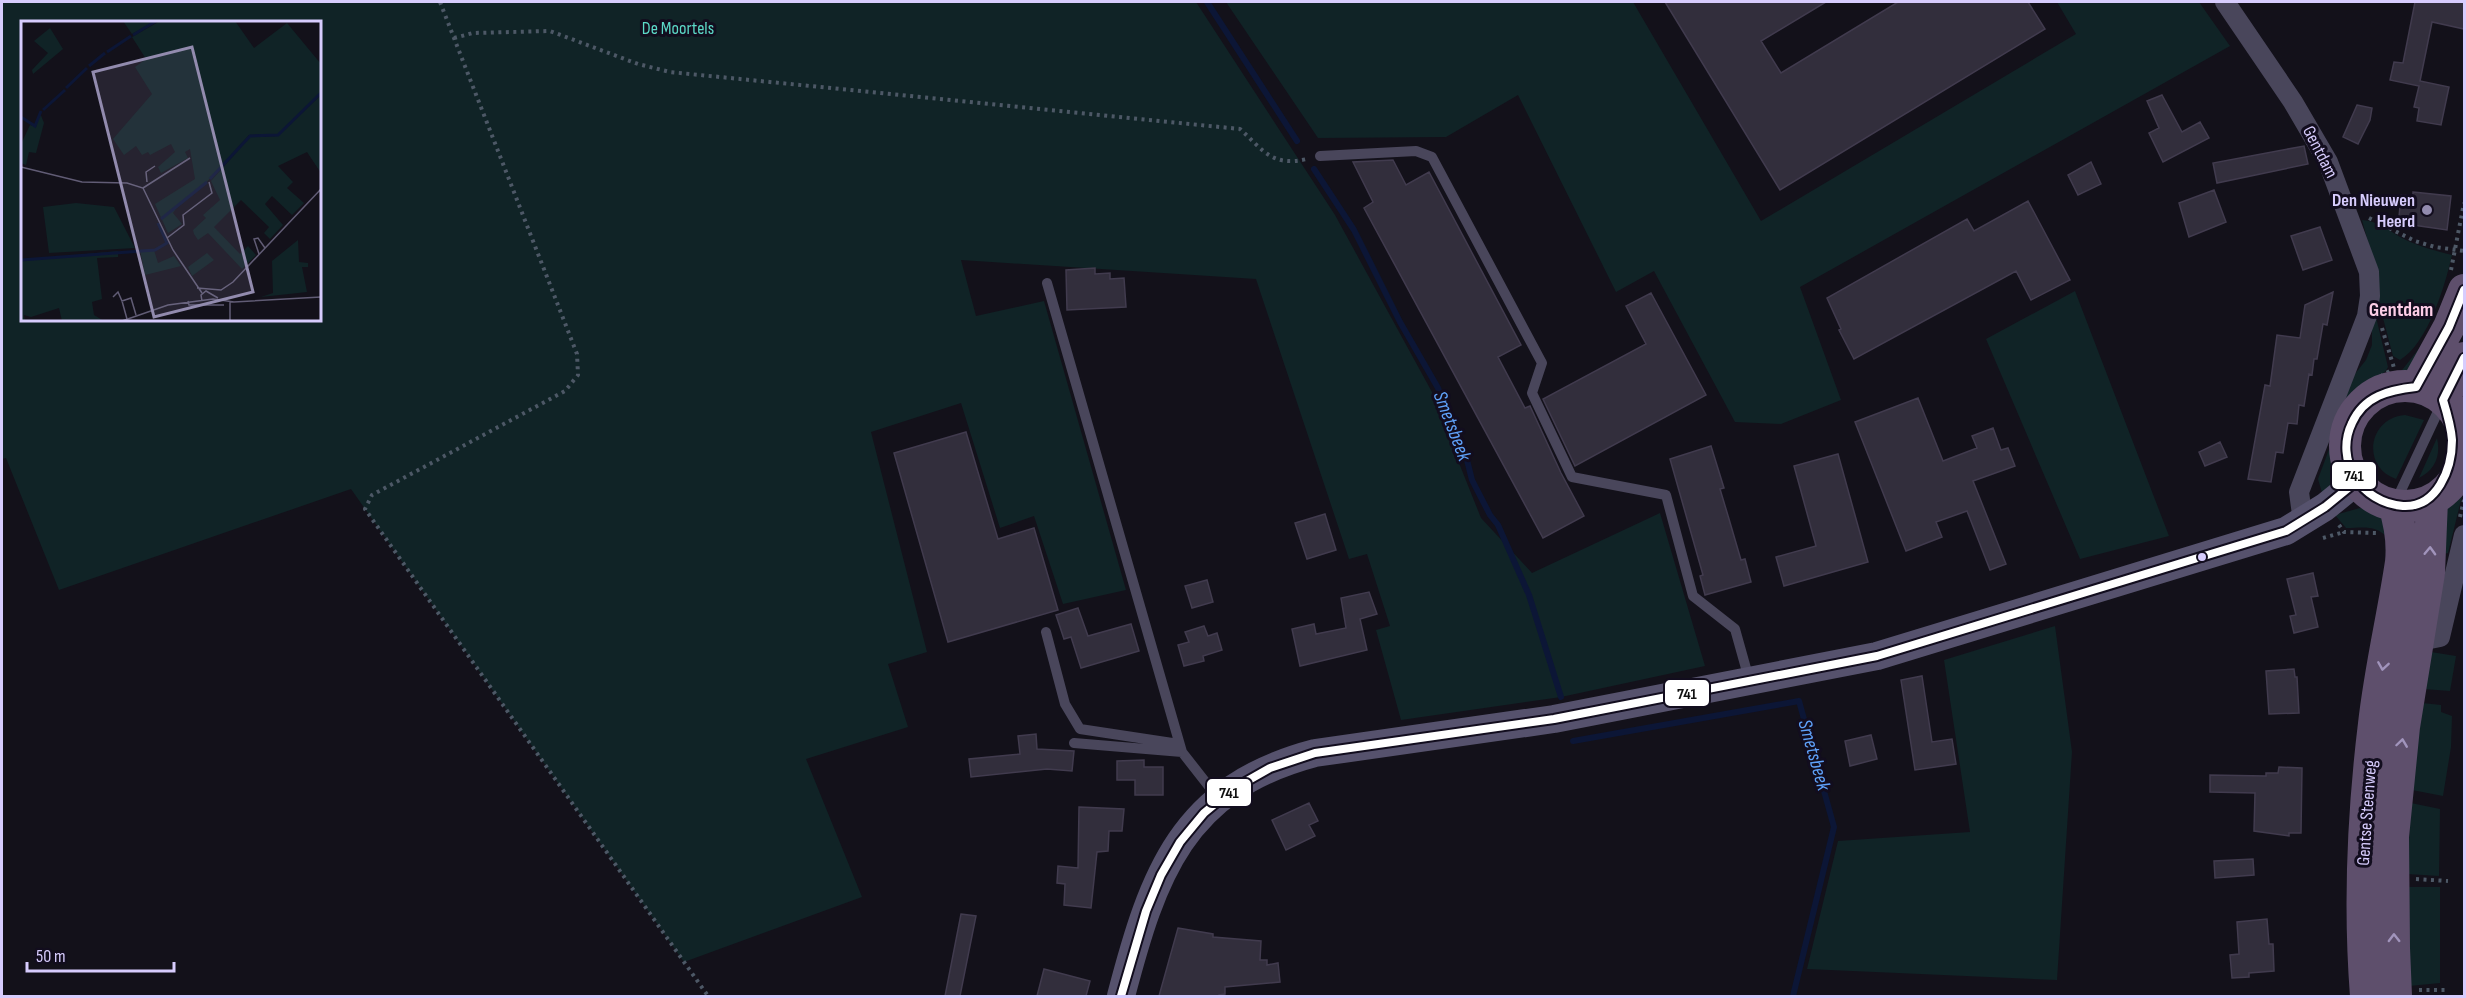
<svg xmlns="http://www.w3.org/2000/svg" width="2466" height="998" font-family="'Sofia Sans Condensed',sans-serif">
<rect width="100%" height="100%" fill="#13111a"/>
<path fill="#102326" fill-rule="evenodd" d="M2,2H1196L1335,215L1444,414L1459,463L1481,518L1532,573L1660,513L1705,666L1561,697L1401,720L1376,630L1390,626L1367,554L1349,559L1256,279L961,260L976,316L1044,301L1126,590L1063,604L1034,516L1000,528L961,403L871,432L927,652L888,664L908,727L806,759L862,897L684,962L351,489L59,590L6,458L2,459ZM22,22H320V320H22Z
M1226,2H1633L1761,221L2076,34L2057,2H2199L2230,46L1800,287L1841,400L1781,424L1735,422L1654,271L1616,292L1518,95L1446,137L1318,138Z
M2362,220C2379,221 2391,233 2406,240C2421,247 2436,251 2452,255C2445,286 2428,343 2400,360L2393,356L2378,299V278Z
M2075,291L2169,536L2080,559L1986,339Z
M2376,317L2388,367C2382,380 2362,383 2352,392C2348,397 2344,403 2340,408L2350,380L2366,360L2372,345V328Z
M2421,346L2407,378C2373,386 2344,402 2340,440C2337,466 2345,475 2323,496L2318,479L2341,417L2351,401L2363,390L2399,374Z
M2405,415L2424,420L2396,479C2361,467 2368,418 2405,415Z
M2437,438C2441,456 2435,470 2419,478Z
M2464,478V488L2448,553L2441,555L2444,504L2459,488Z
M2367,506L2379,510L2388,538C2375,524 2363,528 2346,528L2335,515Z
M2055,626L2072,752L2057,980L1807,969L1838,841L1970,832L1944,660Z
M2431,652L2456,656L2450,691L2424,689Z
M2422,703L2441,705V712L2452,716L2451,747L2443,796L2412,790Z
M2411,803L2440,809L2439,876L2407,874Z
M2407,887H2440V983L2409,986Z"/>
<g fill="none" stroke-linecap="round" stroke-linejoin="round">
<path stroke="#0c1636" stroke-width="6" d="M1207,2L1297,141
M1314,169L1354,230L1400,322L1438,388L1466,456L1472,480L1490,515L1498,525L1529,595L1561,697
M1573,741L1799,701L1834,827L1793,996"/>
</g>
<path fill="#322e3c" stroke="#413b4e" stroke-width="1.5" d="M1665,2H1826L1761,41L1781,73L1898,2H2028L2045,29L1780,190Z
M2415,2H2464V29L2432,22L2420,81L2449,87L2441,125L2417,121L2419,108L2414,107L2419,86L2390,80L2394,62L2403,63Z
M2162,95L2182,132L2200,122L2209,138L2163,162L2149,133L2159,128L2147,101Z
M2357,105L2372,108L2370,120L2358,144L2343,137Z
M2304,146L2308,164L2217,183L2213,163Z
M1393,160L1406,185L1429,172L1521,345L1498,357L1525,408L1530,406L1561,473L1584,516L1543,538L1364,208L1373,202L1353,162Z
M2091,162L2101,184L2078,195L2068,175Z
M2214,190L2226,222L2189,237L2179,203Z
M2413,192L2451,196L2447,230L2406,224V218L2399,217L2401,195L2413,196Z
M2028,201L2070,280L2031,300L2016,271L1854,359L1839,330L1841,329L1827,298L1967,219L1974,231Z
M2320,227L2332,260L2303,270L2291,236Z
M1095,268V274L1110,273V279L1124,278L1126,307L1067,310L1066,270Z
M2333,292L2327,325L2323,324L2317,359H2314L2312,375L2309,374L2304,406L2299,405L2297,424L2288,423L2283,453L2276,452L2271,482L2248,479L2265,385L2270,386L2277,335L2300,338L2305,305Z
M1651,293L1706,395L1575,466L1543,399L1646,344L1626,306Z
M1918,398L1943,461L1977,448L1972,436L1993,428L2001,450L2008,448L2015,466L1973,481L2006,564L1990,570L1967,511L1936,522L1942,537L1906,551L1855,422Z
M966,432L998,539L1034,528L1058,610L948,642L894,453Z
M2220,442L2227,457L2205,466L2199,452Z
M1711,446L1724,488L1720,489L1729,519L1741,560L1745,559L1751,582L1705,595L1700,576L1703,575L1670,459Z
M1838,454L1868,562L1784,586L1776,557L1816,546L1794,466Z
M1325,514L1336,550L1307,559L1295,523Z
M2313,573L2318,596L2311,597L2318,627L2294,633L2290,616L2296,615L2287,579Z
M1207,580L1213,602L1192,608L1185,586Z
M1369,592L1377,614L1360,619L1367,650L1300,666L1292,629L1314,624L1316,634L1346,628L1341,598Z
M1078,608L1088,636L1131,624L1139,651L1081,668L1071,637L1064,639L1056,615Z
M1204,626L1208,636L1217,633L1222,650L1203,656L1204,661L1184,666L1178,645L1189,642L1185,632Z
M2294,669L2295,677H2297L2299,713L2269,714L2266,671Z
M1922,676L1932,742L1952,739L1956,764L1915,770L1901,680Z
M1036,734L1037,749L1074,751L1072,771L1047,769L971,777L969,759L1020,754L1018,736Z
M1871,735L1877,759L1850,766L1845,741Z
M1144,760V767H1163V795H1135V780H1117V761Z
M2279,767L2302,768L2301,833H2289V836L2254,831L2255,793L2210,792V775L2266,776V773H2278Z
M1309,803L1318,821L1309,825L1315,836L1286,850L1272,820Z
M1079,807L1124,809L1122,831H1109L1108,851L1097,852L1091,908L1064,905L1065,884L1057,883L1058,866L1078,868Z
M2253,859L2254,875L2215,878L2214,861Z
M961,914L976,916L960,996H945Z
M2267,919L2269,944H2273L2274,971L2249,973V977L2232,978L2230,955L2239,954L2237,922Z
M1178,928L1213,934V937L1261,941L1260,960H1267V965L1278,963L1280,982L1225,987V994L1219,995V996H1159Z
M1044,969L1090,981L1086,996H1037Z"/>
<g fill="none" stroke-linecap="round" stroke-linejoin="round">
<path stroke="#4d5866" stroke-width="4" stroke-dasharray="3 4.5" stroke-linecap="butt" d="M440,2L577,354L578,375L565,391L372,495L365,509L708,996
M454,38L473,33L550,31L638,64L670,72L1240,129C1264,151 1272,167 1307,159
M2369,218L2415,241L2435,247L2464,251
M2451,270L2464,203
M2382,328L2394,368
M2361,388L2393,369
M2460,517L2464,500
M2339,525L2344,532L2376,533
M2323,538L2344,532
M2416,879L2448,881
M2419,990H2445"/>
<path stroke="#49465b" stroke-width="10" d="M1320,156L1416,151L1432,157L1542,363L1532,393L1572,477L1666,495L1693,596L1735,629L1749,679
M1047,283L1182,752L1218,798
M2395,503L2442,403
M1046,632L1065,704L1080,729L1179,744
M1074,743L1182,752"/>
<path stroke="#49465b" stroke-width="20" d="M2225,2L2293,102L2328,162L2369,272L2370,296L2367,316L2299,492L2303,522
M2410,635L2430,639L2440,637L2464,535"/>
<path stroke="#56526d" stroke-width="28" d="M1121,996C1153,874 1182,788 1315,753L1554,719L1877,656L2286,531L2325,507L2357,481"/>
<path stroke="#5e4f6c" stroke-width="32" d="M2345 446a60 60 0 1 1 120 0a60 60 0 1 1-120 0Z
M2416,387L2449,327L2464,290
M2443,400L2464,358
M2366,996C2359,906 2363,814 2374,724C2380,669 2393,616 2401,562C2403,542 2400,524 2394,505
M2396,996L2394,948L2393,837L2404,727L2429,573L2432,500"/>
<g stroke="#120d1e" stroke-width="12">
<path id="bus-1" d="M2464,290L2449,327L2416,387C2389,390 2364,396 2352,423C2334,460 2361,503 2403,506C2437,508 2452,469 2452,440C2451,426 2447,413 2443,400L2464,358
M1121,996L1146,911L1161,875L1180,842L1204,813L1233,789L1270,768L1315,753L1554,719L1877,656L2286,531L2325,507L2357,481"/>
</g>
<use href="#bus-1" stroke="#fff" stroke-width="8"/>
</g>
<defs><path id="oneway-chevron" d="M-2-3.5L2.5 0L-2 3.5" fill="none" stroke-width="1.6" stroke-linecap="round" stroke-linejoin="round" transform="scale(1.5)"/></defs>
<g stroke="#a194bc">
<use href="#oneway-chevron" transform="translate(2430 551) rotate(-88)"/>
<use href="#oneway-chevron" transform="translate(2383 666) rotate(99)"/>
<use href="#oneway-chevron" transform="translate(2402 743) rotate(-82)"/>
<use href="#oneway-chevron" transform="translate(2394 938) rotate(-91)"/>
</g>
<circle fill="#928bae" stroke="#120d1e" stroke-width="2" cx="2427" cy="210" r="6"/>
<circle fill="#d7ccfd" stroke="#120d1e" stroke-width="2" cx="2202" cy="557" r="5"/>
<g text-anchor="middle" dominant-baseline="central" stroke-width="6" stroke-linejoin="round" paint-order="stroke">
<g font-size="18" fill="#5cd9c7" stroke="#120d1e">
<text x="678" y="28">De Moortels</text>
</g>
<g font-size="18" fill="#d7ccfd" stroke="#120d1e">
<text transform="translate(2320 152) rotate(63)">Gentdam</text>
<text transform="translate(2367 813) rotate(-86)">Gentse Steenweg</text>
</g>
<g font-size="18" font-weight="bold" fill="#d7ccfd" stroke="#120d1e" text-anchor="end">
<text x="2415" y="200">Den Nieuwen<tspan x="2415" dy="21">Heerd</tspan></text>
</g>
<g font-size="20" font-weight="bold" fill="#fdcee7" stroke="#120d1e">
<text x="2401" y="310">Gentdam</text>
</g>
<g font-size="20" font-style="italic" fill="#5fa1f8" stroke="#120d1e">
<text transform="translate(1452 426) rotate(69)">Smetsbeek</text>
<text transform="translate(1814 755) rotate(74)">Smetsbeek</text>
</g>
</g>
<g transform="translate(21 21)">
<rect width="300" height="300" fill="#13111a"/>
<path d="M102,0H134L111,13ZM139,0H214L233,27L266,2L300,43V71L258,113L228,114L183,164L156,186L152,192L161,203L147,212L134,183L174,158L169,128L164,131L167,137L140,152L137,146L154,131L150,123L129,134L127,131L121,134L115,125L103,134L92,118L131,73L114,46L125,38L111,16ZM29,7L42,28L12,53L11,49L27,32L13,20ZM300,74V152L286,131L257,145L272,161L266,167L283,182L271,194L251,175L244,183L262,204L249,218L243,212L248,206L220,179L193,206L219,233L227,225L235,234L221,248L187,212L177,219L173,213L172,209L185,197L182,194L199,179L190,160L229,116L257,115ZM19,92L23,102L15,132L8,131L5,144L0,142V123L9,104L15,106ZM55,182L93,186L114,227L28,232L22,186ZM277,219L278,241L287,242V246H281L286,271L240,276L252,272L251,240ZM119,229H133L137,242L153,235L160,245L124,254ZM97,230V236L76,237L81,278L71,281L73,294L83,300H41L38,287L10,296L3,294L4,300H0V239ZM186,232L193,239L171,255L167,246Z" fill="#102326"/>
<path fill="none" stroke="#0c1636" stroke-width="3" d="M112,14L135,0M86,31L110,15M68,45L84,32M45,67L66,47M22,89L44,69M0,96L14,105L20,90M189,158L229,115L257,114L300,72M140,198L186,161M0,239L134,229L146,222L137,202"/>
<path fill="none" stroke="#615c75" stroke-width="1.5" d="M0,146L61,161L106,162L122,167L152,229L181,272M126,161L125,151L134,145M122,167L169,137M146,217L163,204L162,194L191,172L188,161M238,233L233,218L237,217L244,227M176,267L200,269L212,261L300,168M92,276L97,271L101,280L110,277L115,294M101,280L106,298M167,280L168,284H203M181,280L180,274L185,270L197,277M101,300L147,284L192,278L213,281L300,276M209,300V280"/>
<path fill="#928bae" fill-opacity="0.15" stroke="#928bae" stroke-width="3" d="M171,26L232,271L133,296L72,51Z"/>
<rect width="300" height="300" fill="none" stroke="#d7ccfd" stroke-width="3"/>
</g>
<g stroke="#120d1e" stroke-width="2">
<rect x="2331" y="461" width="46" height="29" rx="6" fill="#fff"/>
<rect x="1664" y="679" width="46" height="28" rx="6" fill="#fff"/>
<rect x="1206" y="778" width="46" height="29" rx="6" fill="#fff"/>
</g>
<g font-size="16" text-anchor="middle" font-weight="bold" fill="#111">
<text x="2354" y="481">741</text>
<text x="1687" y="699">741</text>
<text x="1229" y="798">741</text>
</g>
<rect width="2466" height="998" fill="none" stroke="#d7ccfd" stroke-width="6"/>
<path d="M27 962v9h147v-9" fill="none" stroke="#d7ccfd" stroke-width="3"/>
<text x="36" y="962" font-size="18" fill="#d7ccfd" stroke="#120d1e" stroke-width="4.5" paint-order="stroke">50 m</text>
</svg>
